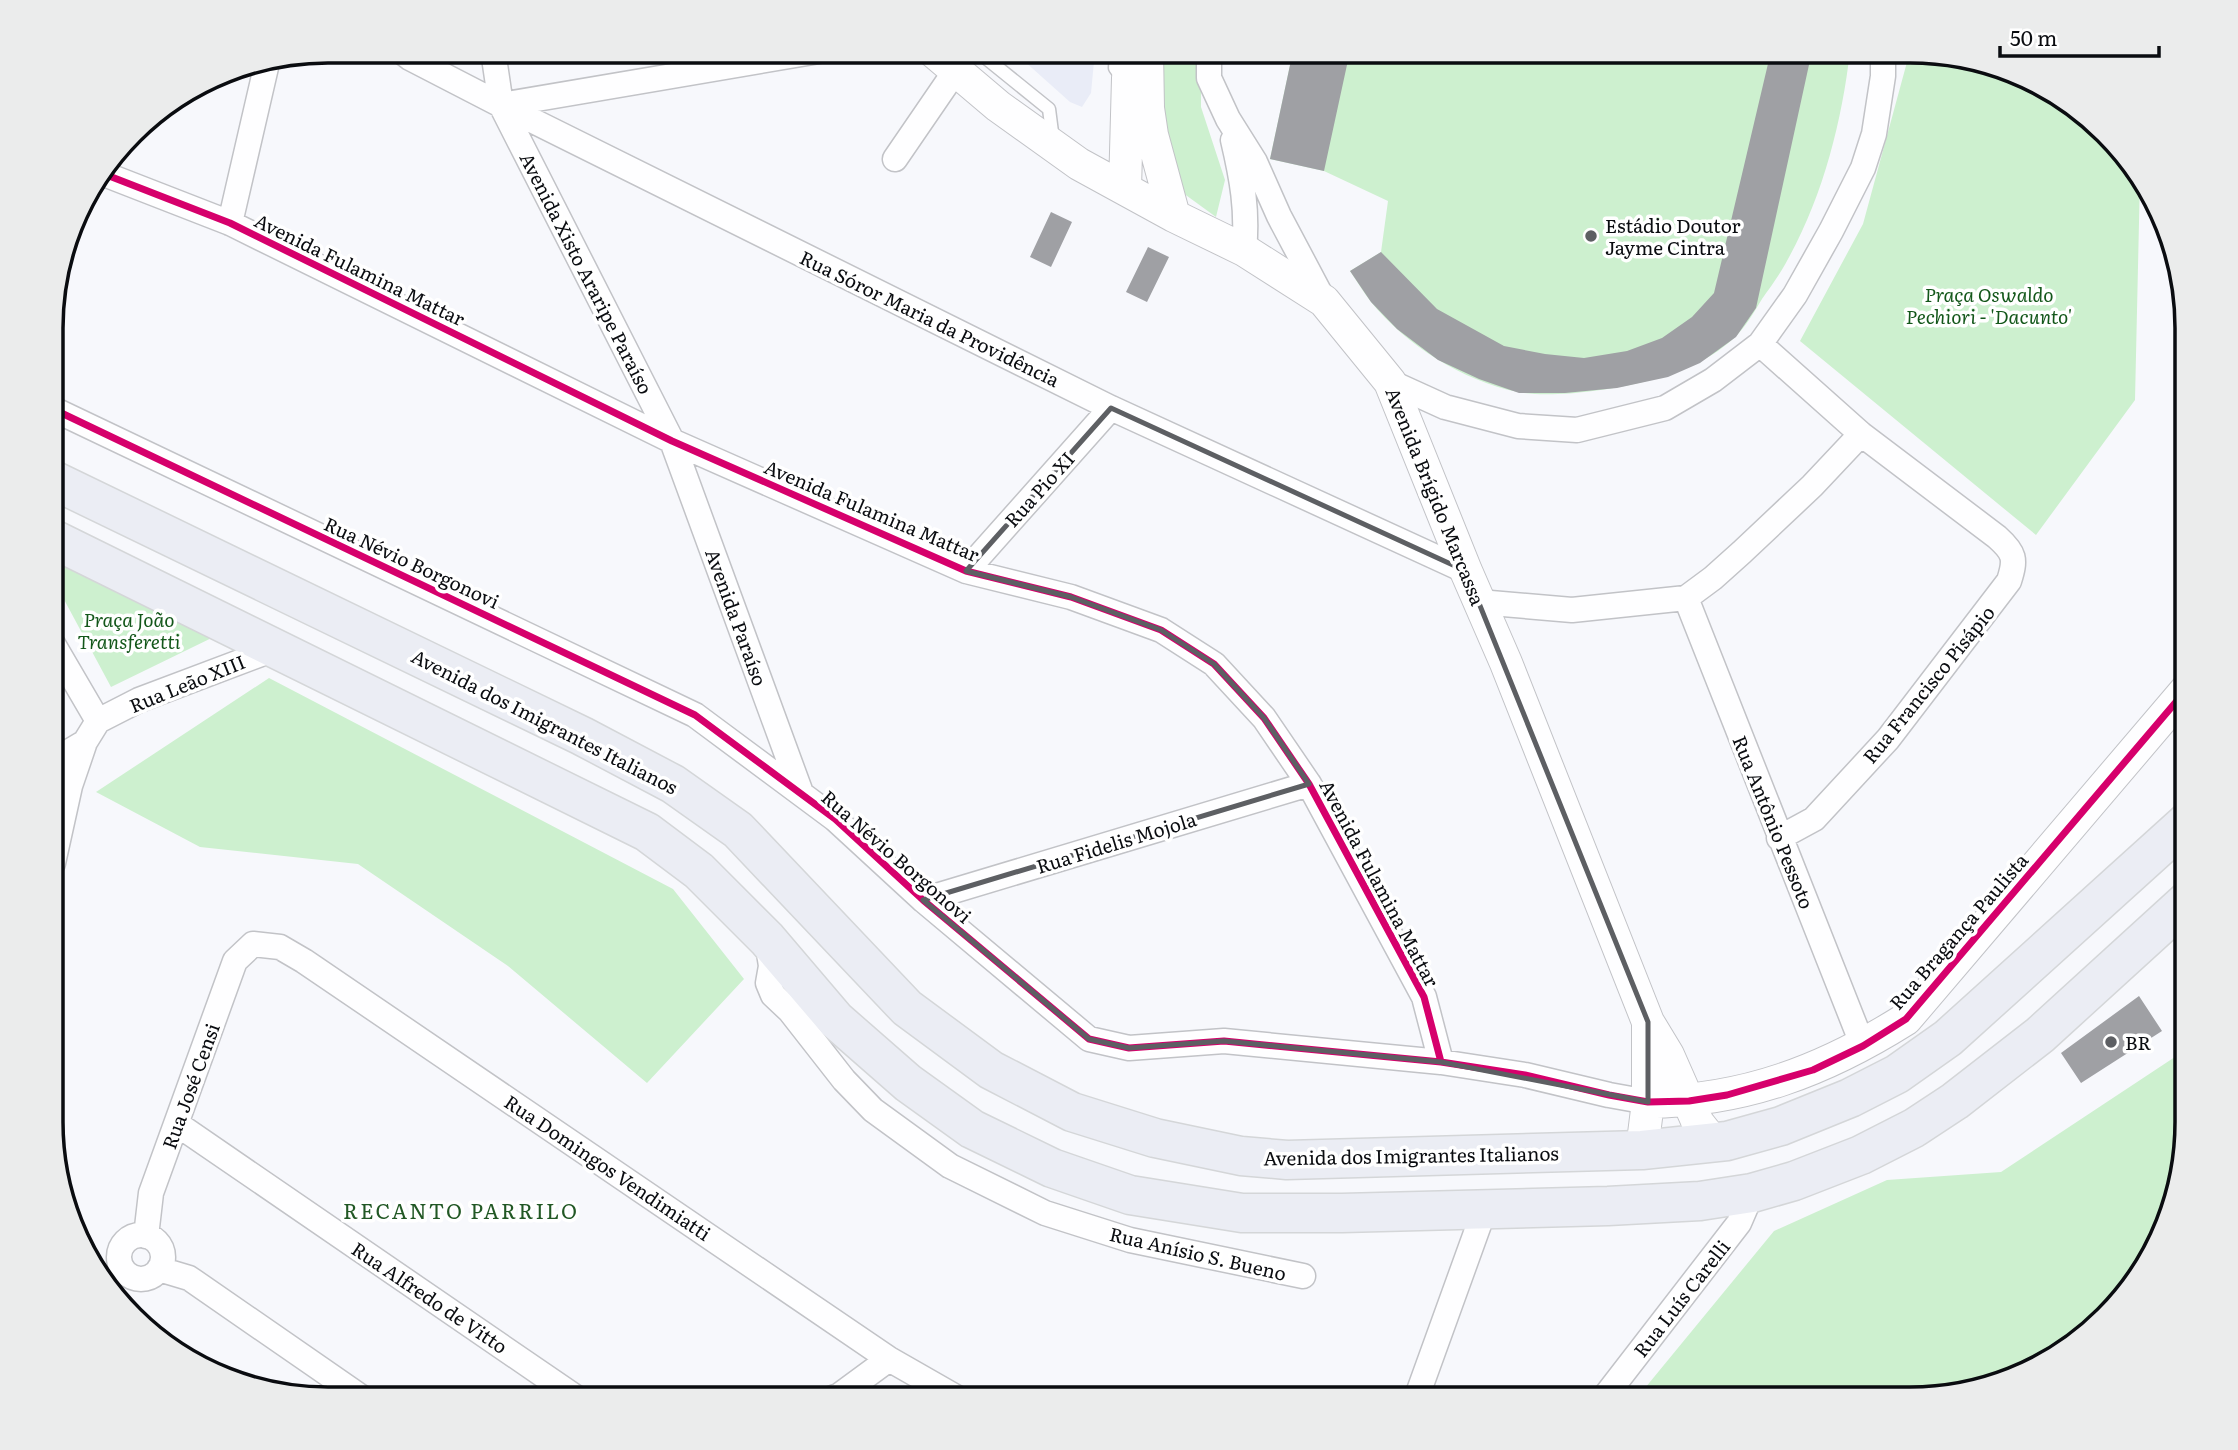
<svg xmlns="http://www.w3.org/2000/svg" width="2238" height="1450" font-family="Literata,serif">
<rect width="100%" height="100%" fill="#f7f8fc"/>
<path fill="#e9ecf7" d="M1013,51H1095L1091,93L1082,107L1070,102Z"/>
<path fill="#cdf0cf" d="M1163,51H1201V107L1225,180L1216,217L1183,193L1160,113Z
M1293,51H1850C1842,121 1823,196 1788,259C1781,273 1771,286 1762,299C1754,312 1745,328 1734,338C1706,364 1671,376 1634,384C1603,391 1549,398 1518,392C1463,381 1406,345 1371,302C1363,292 1357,281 1350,271L1381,252L1388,201L1324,171L1270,159Z
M1910,51L1999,65L2064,98L2140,178L2135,400L2036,535L1800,341L1863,224Z
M53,548L228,630L111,687L53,579Z
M269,678L673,889L744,979L647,1083L508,966L358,864L200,847L96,792Z
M2187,1049V1140L2173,1211L2140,1276L2048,1362L1928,1399H1636L1774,1231L1887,1180L2001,1172Z"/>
<path fill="#9fa0a4" d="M1293,51H1350L1324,171L1270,159Z
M1771,51H1812L1756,308L1736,337L1700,363L1668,377L1617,388L1565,393H1519L1479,379L1438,360L1397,329L1371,302L1350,271L1381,252L1437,309L1504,346L1545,354L1584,358L1627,351L1662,338L1692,317L1714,293Z
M1051,212L1072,222L1051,267L1030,257Z
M1148,247L1169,257L1147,302L1126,292Z
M2139,996L2162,1031L2081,1083L2061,1053Z"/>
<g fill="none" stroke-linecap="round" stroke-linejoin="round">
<g stroke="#c2c3c7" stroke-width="15">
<path id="service" d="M1116,51L1115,68L1125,82
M951,61L981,54L1049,109L1053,140"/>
</g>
<g stroke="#c2c3c7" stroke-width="27">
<path id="minor" d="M401,51L410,58L501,105L1111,408L1466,571
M493,51L501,105L672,441L801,793
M1209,51V78L1228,119L1255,162L1279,216L1324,301
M501,105L819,51
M1233,140C1242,178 1248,211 1244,250
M895,159L956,70
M104,174L230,223L672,441L966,571L1071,597L1161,630L1214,664L1264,718L1309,784L1424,997L1441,1062
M230,223L267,63
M1760,344L1861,434L1997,537C2015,553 2016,559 2009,581L1888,739L1814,819L1779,838
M1390,382L1445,407L1518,426L1577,430L1665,408L1713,380L1760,344L1795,295L1831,231L1863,168L1874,134L1883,76V51
M53,409L695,715L835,819L923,900L1089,1039L1129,1048L1224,1041L1441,1062L1525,1075L1609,1095L1648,1102
M966,571L1111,408
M1686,598L1863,1046
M1479,602L1572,610L1686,598L1713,578L1742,552L1812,486L1861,434
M53,644L98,721
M53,761L85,742
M53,863L70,786L85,742L98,721L139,700L277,648
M923,900L1309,784
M767,940L771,966L768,983L773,995L790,1011L844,1080L873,1110L950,1166L1045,1213L1130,1240L1303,1276
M177,1124L578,1399
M119 1257a22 22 0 1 1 44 0a22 22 0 1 1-44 0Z
M146,1236L151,1193L235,961L253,944L280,947L304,961L889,1359L959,1399
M159,1269L189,1278L364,1399
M830,1399L840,1395L889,1359
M1416,1399L1485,1208
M1603,1399L1739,1223L1752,1193"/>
</g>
<g stroke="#c2c3c7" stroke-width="34">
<path id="tertiary" d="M933,51L998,106L1079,164L1174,216L1244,250L1324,301L1390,382L1466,571L1506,663L1648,1022L1668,1055L1698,1123L1713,1142
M1147,51L1148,108L1152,135L1174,216
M1125,189L1128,78
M1648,1102C1745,1101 1825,1070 1906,1019L2187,689
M1642,1150L1648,1102V1023"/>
</g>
<g stroke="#d4d6d8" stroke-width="41">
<path id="primary" d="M53,480L582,736L673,784L738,830L907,1008L991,1070L1072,1112L1155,1138L1241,1156L1287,1160L1642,1150L1727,1141L1781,1126L1850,1098L1897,1074L1948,1038L2187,822
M53,539L647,832L699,871L767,939L836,1020L908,1083L972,1129L1052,1168L1130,1195L1242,1213H1342L1608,1206L1700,1201L1752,1193L1794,1181L1861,1155L1914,1128L1955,1101L2040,1035L2187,901"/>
</g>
<use href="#service" stroke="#fefeff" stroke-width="12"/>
<use href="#minor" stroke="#fefeff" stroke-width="24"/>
<use href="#tertiary" stroke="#fefeff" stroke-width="32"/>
<use href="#primary" stroke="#ebedf4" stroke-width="38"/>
<g stroke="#fff" stroke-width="11">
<path id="cycleway" d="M104,174L230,223L672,441L966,571L1071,597L1161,630L1214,664L1264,718L1309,784L1424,997L1441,1062
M53,409L695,715L835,819L923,900L1089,1039L1129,1048L1224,1041L1441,1062L1525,1075L1609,1095L1648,1102L1689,1101L1727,1095L1813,1070L1863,1046L1906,1019L2187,689"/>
</g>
<use href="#cycleway" stroke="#d6006c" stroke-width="7"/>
</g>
<path fill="none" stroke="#5d5f63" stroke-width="5" stroke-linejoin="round" d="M1111,408L1466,571L1648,1022V1102L1441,1062L1224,1041L1129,1048L1089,1039L923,900L1309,784L1264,718L1214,664L1161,630L1071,597L966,571Z"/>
<g fill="#5d5f63" stroke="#fff" stroke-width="2.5">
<circle cx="1591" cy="236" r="7"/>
<circle cx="2111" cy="1042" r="7"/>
</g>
<g text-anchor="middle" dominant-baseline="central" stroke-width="7" stroke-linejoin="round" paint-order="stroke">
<g font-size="19" fill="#0a0c10" stroke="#fff" text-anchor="start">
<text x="1605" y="225">Estádio Doutor<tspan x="1605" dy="22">Jayme Cintra</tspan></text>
<text x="2125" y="1042">BR</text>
</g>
<g font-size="19" fill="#0a0c10" stroke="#fff">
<text transform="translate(360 269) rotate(26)">Avenida Fulamina Mattar</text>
<text transform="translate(587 273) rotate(63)">Avenida Xisto Araripe Paraíso</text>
<text transform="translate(930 318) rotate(26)">Rua Sóror Maria da Providência</text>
<text transform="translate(1039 489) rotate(-48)">Rua Pio XI</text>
<text transform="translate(1436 496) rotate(68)">Avenida Brígido Marcassa</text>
<text transform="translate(872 510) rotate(23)">Avenida Fulamina Mattar</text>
<text transform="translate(412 562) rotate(25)">Rua Névio Borgonovi</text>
<text transform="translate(737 617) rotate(70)">Avenida Paraíso</text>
<text transform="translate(187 683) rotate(-22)">Rua Leão XIII</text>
<text transform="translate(1928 684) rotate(-51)">Rua Francisco Pisápio</text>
<text transform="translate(545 721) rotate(27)">Avenida dos Imigrantes Italianos</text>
<text transform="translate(1774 822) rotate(68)">Rua Antônio Pessoto</text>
<text transform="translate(1116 842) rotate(-17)">Rua Fidelis Mojola</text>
<text transform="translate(897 856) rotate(41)">Rua Névio Borgonovi</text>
<text transform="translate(1380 883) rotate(62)">Avenida Fulamina Mattar</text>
<text transform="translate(1958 931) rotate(-49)">Rua Bragança Paulista</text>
<text transform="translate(190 1086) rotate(-70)">Rua José Censi</text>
<text transform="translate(1411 1155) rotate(-1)">Avenida dos Imigrantes Italianos</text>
<text transform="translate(608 1167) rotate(34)">Rua Domingos Vendimiatti</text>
<text transform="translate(1198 1253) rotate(13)">Rua Anísio S. Bueno</text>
<text transform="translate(430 1297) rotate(34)">Rua Alfredo de Vitto</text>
<text transform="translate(1681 1298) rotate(-52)">Rua Luís Carelli</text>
</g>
<g font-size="19" font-style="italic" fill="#13571a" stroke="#fff">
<text x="1989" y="294">Praça Oswaldo<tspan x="1989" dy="22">Pechiori - 'Dacunto'</tspan></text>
<text x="129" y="619">Praça João<tspan x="129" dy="22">Transferetti</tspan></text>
</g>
<g font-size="21" letter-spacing="2" fill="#225825" stroke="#fff">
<text x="461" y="1209">RECANTO PARRILO</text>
</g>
</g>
<path d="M0 0H2238V1450H0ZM328 63H1910A265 265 0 0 1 2175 328V1122A265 265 0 0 1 1910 1387H328A265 265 0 0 1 63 1122V328A265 265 0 0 1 328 63Z" fill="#ebecec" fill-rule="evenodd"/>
<path fill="none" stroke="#0a0c10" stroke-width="3.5" d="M328 63H1910A265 265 0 0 1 2175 328V1122A265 265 0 0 1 1910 1387H328A265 265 0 0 1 63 1122V328A265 265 0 0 1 328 63Z"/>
<path d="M2000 46v10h159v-10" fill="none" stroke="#0a0c10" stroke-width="3.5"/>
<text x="2010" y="46" font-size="21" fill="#0a0c10" stroke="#ffffff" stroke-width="5" paint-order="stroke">50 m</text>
</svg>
